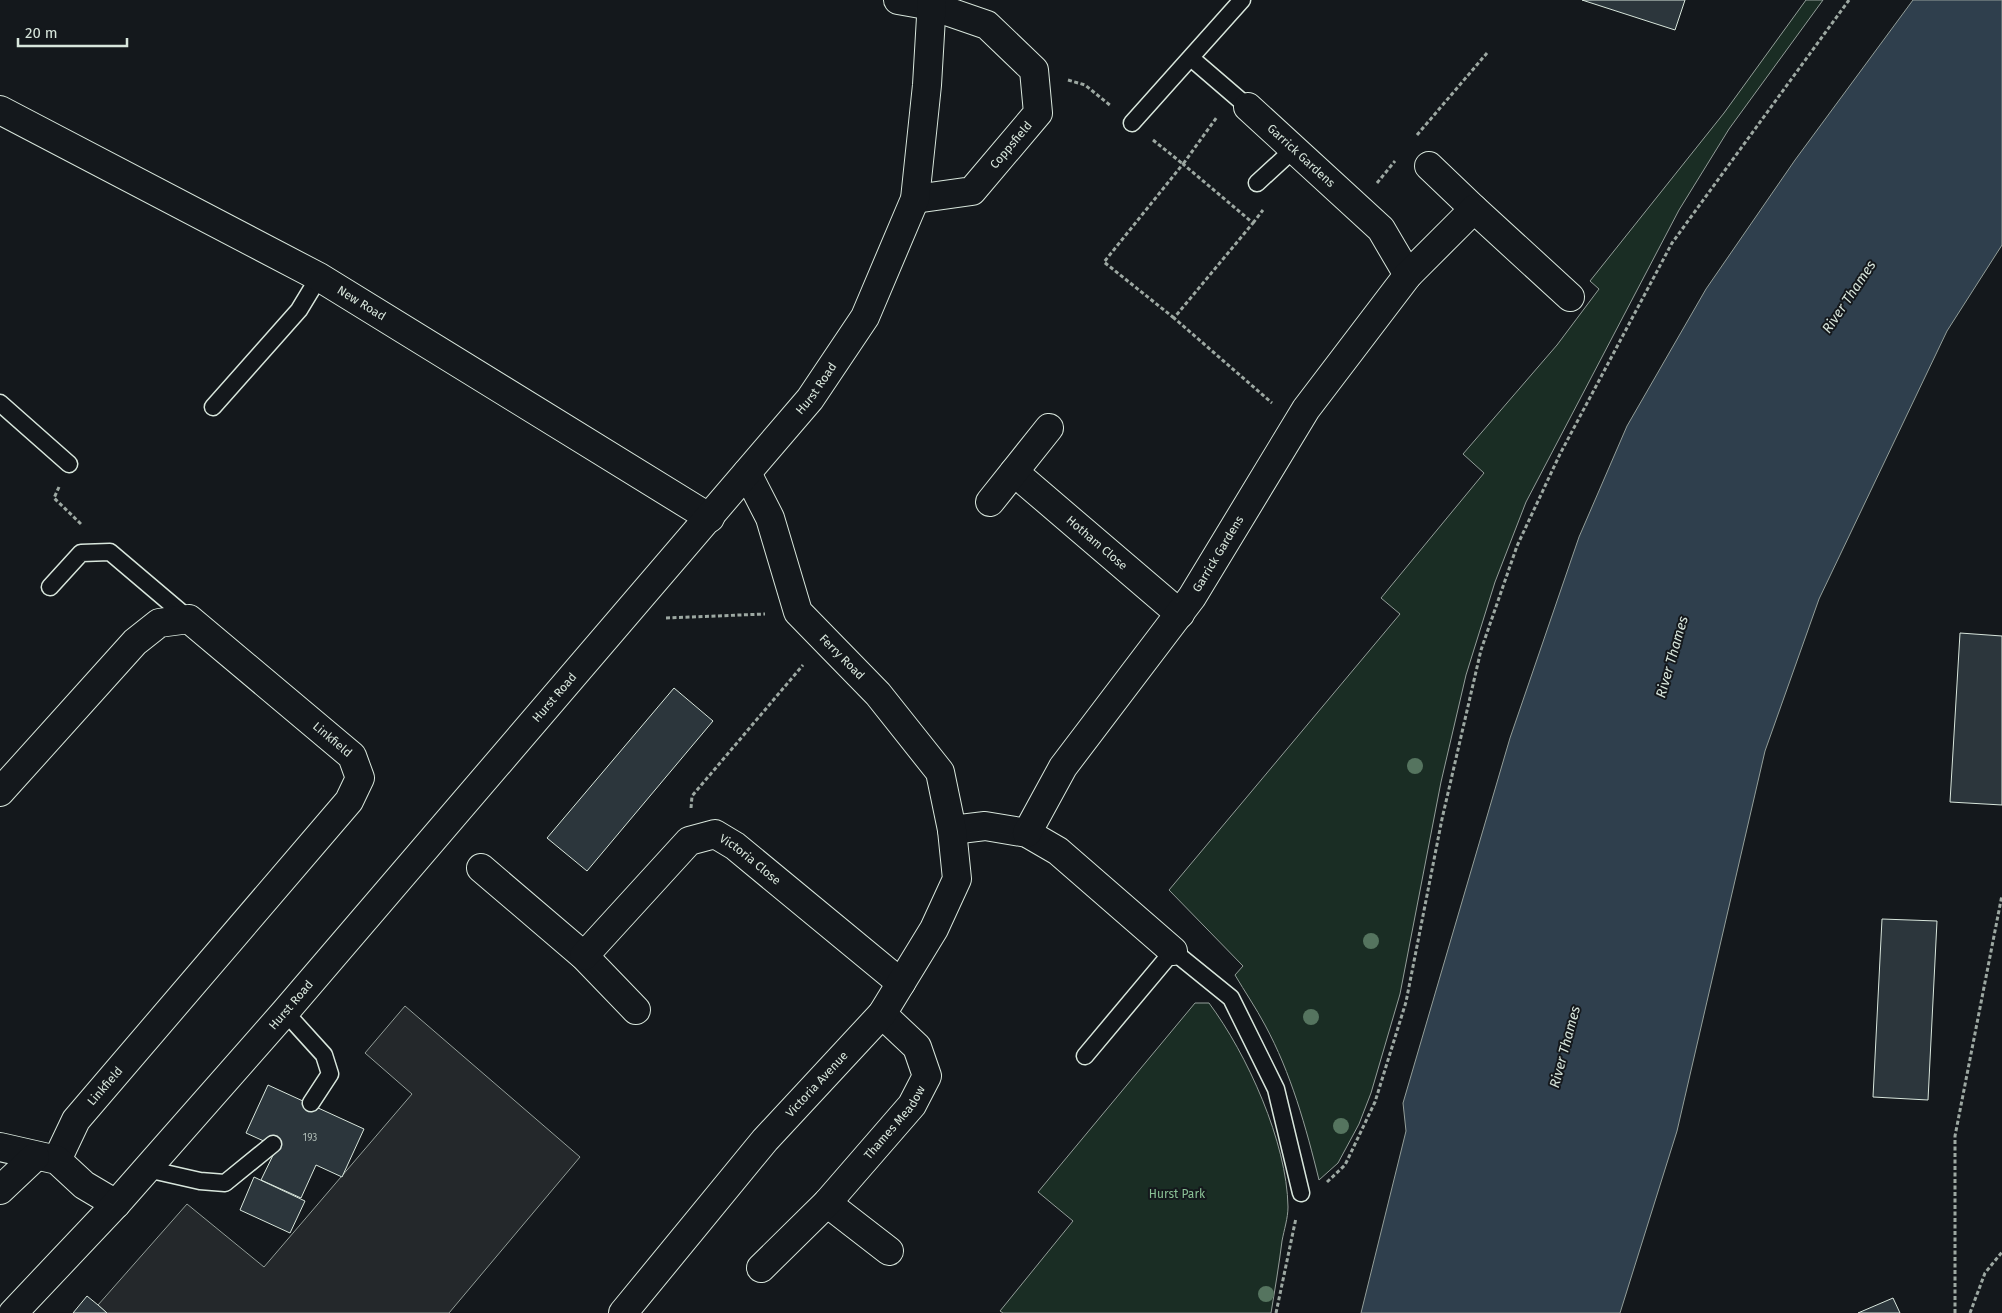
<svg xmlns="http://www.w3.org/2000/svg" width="2002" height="1313" font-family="'Fira Sans',sans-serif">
<rect width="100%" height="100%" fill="#14181c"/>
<path fill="#1a2d24" stroke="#939e99" d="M1806,0H1823L1729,129L1679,210L1526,502L1495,582L1466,675L1441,782L1400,994L1371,1093L1359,1124L1338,1163L1319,1180C1306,1127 1291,1073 1265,1025C1256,1008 1245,992 1235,975L1243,966L1169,890L1400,614L1381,598L1484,473L1463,454L1557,345L1599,289L1590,281L1724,113Z
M1195,1003H1209C1247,1054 1287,1142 1288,1207C1288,1218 1284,1230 1282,1241C1279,1265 1275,1289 1271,1313H1003L1000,1311L1073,1221L1038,1192Z"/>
<path fill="#24282b" stroke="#939e99" d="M405,1006L580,1157L449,1313H107L98,1305L187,1204L264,1267L412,1094L365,1053Z"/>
<path fill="#2f3f4d" stroke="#939e99" d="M1913,0H2002V245L1947,331L1819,599L1765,751L1677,1131L1620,1313H1361L1406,1131L1403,1103L1510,738L1579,537L1627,426L1706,289L1795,160Z"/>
<path fill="#2c363c" stroke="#d8e6dc" d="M1582,0H1685L1675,30Z
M1960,633L2002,636V805L1950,802Z
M674,688L713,721L587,871L547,838Z
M1882,919L1937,921L1928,1100L1873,1097Z
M268,1085L364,1129L342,1177L316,1165L301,1198L261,1180L277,1147L246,1133Z
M254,1177L305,1201L290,1233L240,1210Z
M87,1296L98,1305L107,1313H73Z
M1893,1298L1900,1313H1858Z"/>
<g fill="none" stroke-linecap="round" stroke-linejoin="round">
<g stroke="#d8e6dc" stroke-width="19">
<path id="lane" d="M1191,58L1248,107
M1132,123L1242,0
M1257,183L1294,149
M0,403L69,464
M213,407L299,310L319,277
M50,587L81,553L110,552L189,619
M285,1012L324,1055L330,1074L311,1103
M1085,1056L1173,951L1231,998L1276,1089L1301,1193
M147,1169L200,1181L225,1183L273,1144"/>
</g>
<g stroke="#d8e6dc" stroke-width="30">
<g id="street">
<path d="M898,0L932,6L987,25L1034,70L1038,113L972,191L915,199"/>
<path id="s1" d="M1248,107L1381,229L1408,275"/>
<path id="s2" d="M0,110L319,277L710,518"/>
<path d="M1429,166L1474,209"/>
<path id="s3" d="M1014,472L1180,614"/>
<path d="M990,502L1049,428"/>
<path id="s4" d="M0,792L135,642L159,623L189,619L352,756L360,778L349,801L76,1120L57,1160"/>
<path d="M952,830L985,826L1027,833L1058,851L1173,951"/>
<path id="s5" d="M1027,833L1063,767L1192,597L1306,409L1408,275L1474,209L1570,297"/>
<path d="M481,868L584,956L636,1010"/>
<path id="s6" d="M584,956L689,841L715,834L735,846L901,983"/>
<path d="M0,1147L57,1160L84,1185L116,1204"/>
<path d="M0,1190L35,1157"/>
<path d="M827,1203L889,1251"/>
<path id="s7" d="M761,1268L827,1203L912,1105L927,1076L917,1047L882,1014"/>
<path id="s8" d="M623,1313L765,1140L882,1014L934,929L957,879L952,830L940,772L878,694L798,612L770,518L747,473"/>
</g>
</g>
<g stroke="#d8e6dc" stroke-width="30">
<g id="primary">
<path id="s9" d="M13,1313L116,1204L285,1012L810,399L865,317L915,199L927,85L932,0"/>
</g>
</g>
<path stroke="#9da8a2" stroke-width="3" stroke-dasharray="4 2.5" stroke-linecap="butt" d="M1068,80L1085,85L1111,106
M1417,135L1487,53
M1153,140L1183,164L1217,117
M1377,183L1395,161
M1253,223L1263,210
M1174,318L1104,262L1183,164L1253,223L1174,318L1272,403
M59,487L54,498L82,525
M666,618L765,614
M691,808L692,796L803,665
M1327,1182L1345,1165L1375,1102L1406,1002L1442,819L1481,650L1517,546L1560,454L1672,243L1849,0
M1276,1313L1296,1218
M1955,1313V1136L2002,895
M1970,1313L1985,1273L2002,1252"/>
<use href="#lane" stroke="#14181c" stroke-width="16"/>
<use href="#street" stroke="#14181c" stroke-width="28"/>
<use href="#primary" stroke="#14181c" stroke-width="28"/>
</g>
<g fill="#55745f">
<circle cx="1415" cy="766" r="8"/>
<circle cx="1371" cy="941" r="8"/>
<circle cx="1311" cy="1017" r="8"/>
<circle cx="1341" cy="1126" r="8"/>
<circle cx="1266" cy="1294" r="8"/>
</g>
<g text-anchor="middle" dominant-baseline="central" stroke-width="4" stroke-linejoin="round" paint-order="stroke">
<g font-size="10" fill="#adbab4">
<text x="310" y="1138">193</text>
</g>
<g font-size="12" fill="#d8e6dc" stroke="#14181c">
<text transform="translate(1011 145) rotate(-50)">Coppsfield</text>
<text stroke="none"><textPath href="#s1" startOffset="72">Garrick Gardens</textPath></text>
<text stroke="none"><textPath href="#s2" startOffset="410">New Road</textPath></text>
<text stroke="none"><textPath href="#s9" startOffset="1225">Hurst Road</textPath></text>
<text stroke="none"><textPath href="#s3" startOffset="109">Hotham Close</textPath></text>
<text stroke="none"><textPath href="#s5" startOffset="339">Garrick Gardens</textPath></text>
<text transform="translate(842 657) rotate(45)">Ferry Road</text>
<text stroke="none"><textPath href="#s9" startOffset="820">Hurst Road</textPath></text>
<text stroke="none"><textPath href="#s4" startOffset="450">Linkfield</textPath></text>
<text stroke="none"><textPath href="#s6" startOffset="226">Victoria Close</textPath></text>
<text stroke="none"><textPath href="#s9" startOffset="415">Hurst Road</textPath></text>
<text stroke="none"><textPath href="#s8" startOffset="300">Victoria Avenue</textPath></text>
<text transform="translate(105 1086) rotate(-49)">Linkfield</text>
<text stroke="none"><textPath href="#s7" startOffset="198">Thames Meadow</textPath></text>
</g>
<g font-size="12" fill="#8ac095" stroke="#14181c">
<text x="1177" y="1194">Hurst Park</text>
</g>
<g font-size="14" font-style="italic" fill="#d8e6dc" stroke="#14181c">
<text transform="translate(1849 297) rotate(-56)">River Thames</text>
<text transform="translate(1672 657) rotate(-74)">River Thames</text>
<text transform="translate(1565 1047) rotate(-75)">River Thames</text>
</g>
</g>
<path d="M18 38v8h109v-8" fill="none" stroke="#d8e6dc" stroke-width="2.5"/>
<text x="25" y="38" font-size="15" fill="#d8e6dc" stroke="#14181c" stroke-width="4" paint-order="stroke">20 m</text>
</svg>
